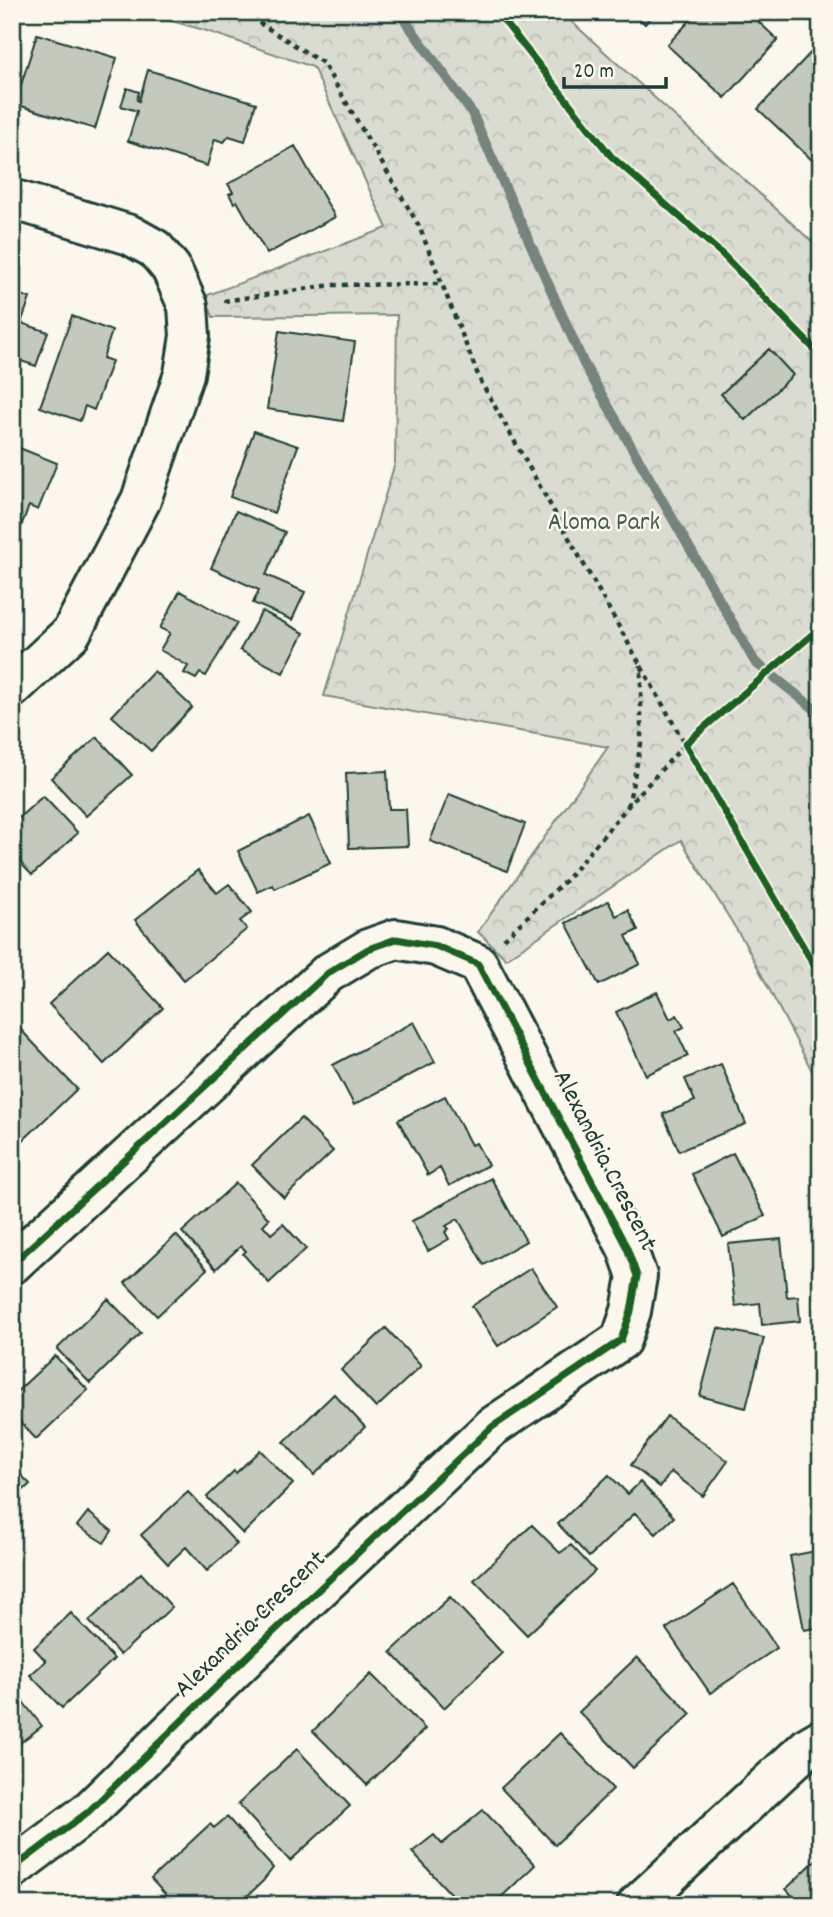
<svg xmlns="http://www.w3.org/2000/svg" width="833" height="1917" font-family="Dekko,sans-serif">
<defs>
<pattern id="park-crowns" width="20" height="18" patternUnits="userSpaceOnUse" patternTransform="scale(1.75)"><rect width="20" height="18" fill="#dbdcd1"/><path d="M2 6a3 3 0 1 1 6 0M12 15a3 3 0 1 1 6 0" fill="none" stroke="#bcbeb4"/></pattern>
</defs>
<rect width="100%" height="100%" fill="#fbf7ec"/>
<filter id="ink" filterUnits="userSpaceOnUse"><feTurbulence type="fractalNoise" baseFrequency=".0143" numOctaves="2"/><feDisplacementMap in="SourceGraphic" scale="14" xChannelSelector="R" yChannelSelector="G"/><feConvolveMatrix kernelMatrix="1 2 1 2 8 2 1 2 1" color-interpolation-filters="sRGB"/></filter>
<g filter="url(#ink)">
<path fill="url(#park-crowns)" stroke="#7d8c82" stroke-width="2" d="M139,12H561L821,250V1088L746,945L681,840L506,959L478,932L608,747L324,696L395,463L397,315L213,317L205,296L387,228L313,67L204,30Z"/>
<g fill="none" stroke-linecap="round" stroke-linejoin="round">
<path stroke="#74847b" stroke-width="10" d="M399,12L472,113L584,364L755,662L821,714"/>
</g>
<path fill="#c4c9be" stroke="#1f3d34" stroke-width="2" d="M632,12H656L645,24Z
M698,12H748L778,40L725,98L667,45Z
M37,34L117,58L95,129L15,104Z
M814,49L821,56V154L814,162L758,109Z
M148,70L256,103L245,141L229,136L224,142L215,139L207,166L128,141L137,111L121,106L127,88L139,92L137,100L139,101Z
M295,146L335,217L267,254L237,201L234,203L229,194L233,192L228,184Z
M12,292L30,298L21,323L48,332L36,366L12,358Z
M72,316L112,331L103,358L112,361L94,410L85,406L80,421L40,407Z
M279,331L355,342L343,421L267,409Z
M769,349L793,375L745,420L721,394Z
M254,431L298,446L274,513L230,497Z
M12,445L57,463L38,510L29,506L18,534L12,532Z
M236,511L285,532L266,575L305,592L292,620L253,603L259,590L211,568Z
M180,591L237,623L206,676L200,673L196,679L184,673L188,666L160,650L170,633L160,628Z
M262,611L304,633L283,673L240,650Z
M154,671L192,707L151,751L112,716Z
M97,737L132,775L86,816L51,778Z
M387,771L389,809H406L408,846L349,848L346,773Z
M449,794L525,824L507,871L430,841Z
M43,796L78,833L32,875L12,854V824Z
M309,816L331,863L275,889L273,885L258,892L238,851Z
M198,870L217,893L229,884L252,912L240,921L247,929L184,980L135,920Z
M608,901L616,916L628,910L638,930L626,936L640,964L599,985L566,923Z
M108,949L163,1008L104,1064L49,1004Z
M657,992L670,1019L677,1015L684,1027L676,1031L688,1056L646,1075L616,1012Z
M414,1022L435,1062L354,1105L333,1065Z
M21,1030L77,1089L17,1146L12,1141V1038Z
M721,1064L746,1124L679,1151L663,1114L695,1101L685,1079Z
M445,1096L471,1145L476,1143L488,1165L449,1186L440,1168L428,1175L398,1120Z
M301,1118L333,1151L284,1198L252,1165Z
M733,1153L765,1216L723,1237L692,1174Z
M491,1178L526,1241L484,1265L458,1219L446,1226L449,1229L445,1232L449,1239L428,1251L412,1221Z
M236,1183L269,1219L263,1225L271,1234L283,1224L306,1249L269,1283L243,1254L246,1251L241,1246L216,1269L182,1232Z
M176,1235L207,1269L157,1316L125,1283Z
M781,1239L787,1297L798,1296L800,1321L762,1325L760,1303L735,1306L728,1244Z
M531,1268L557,1307L498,1346L472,1306Z
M108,1299L141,1333L90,1383L57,1349Z
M386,1328L421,1366L376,1408L341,1370Z
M718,1328L764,1338L746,1408L700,1396Z
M55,1356L88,1390L36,1439L12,1413V1396Z
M334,1394L365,1427L314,1475L284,1442Z
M667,1416L728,1461L703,1496L671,1472L660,1487L631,1465Z
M260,1450L293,1484L243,1534L207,1497L234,1471L236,1473Z
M12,1466L30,1484L12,1501Z
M609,1475L628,1494L640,1482L674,1517L656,1534L635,1513L589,1557L558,1524Z
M188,1492L237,1544L207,1571L186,1547L168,1564L141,1535Z
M88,1512L112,1531L104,1543L77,1526Z
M532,1525L560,1553L571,1545L595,1571L527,1635L474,1580Z
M821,1550V1627L804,1630L790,1556Z
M141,1573L172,1607L120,1655L89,1621Z
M733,1584L777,1648L710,1693L666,1629Z
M450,1597L502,1653L444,1708L391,1652Z
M71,1613L114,1659L62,1708L30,1675L46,1661L34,1648Z
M637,1657L691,1714L633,1768L579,1712Z
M371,1674L425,1729L367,1785L313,1731Z
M13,1689L42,1726L12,1749V1690Z
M560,1733L613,1789L555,1845L501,1788Z
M297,1749L350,1806L290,1861L238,1804Z
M483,1810L535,1865L493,1905H461L412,1852L434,1835L442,1844Z
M227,1817L273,1868L263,1881L238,1905H175L151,1879L210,1824L214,1828Z
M818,1858L821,1861V1905H801L786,1889Z"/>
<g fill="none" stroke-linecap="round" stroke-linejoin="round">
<g stroke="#1f3d34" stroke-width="44">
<path id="street" d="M12,199L130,235L155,249L171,268L188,306L190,336L184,374L141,500L71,633L12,688
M12,1264L328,973L368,949L396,939L436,946L478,964L627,1248L637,1276L631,1311L621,1340L492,1427L251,1653L88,1812L12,1869
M637,1905L809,1746L821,1739"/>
</g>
<path stroke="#1f3d34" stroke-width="4.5" stroke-dasharray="5 5" stroke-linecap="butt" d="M242,12L323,63L419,226L480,380L685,744L821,977
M497,12L611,156L723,255L821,356
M224,301L332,285L442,284
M628,806L641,744V665
M504,939L567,879L628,806L685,744L821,627"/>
<use href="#street" stroke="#fbf7ec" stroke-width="38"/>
<g stroke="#fbf7ec" stroke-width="11">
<path id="cycleway" d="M497,12L611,156L723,255L821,356
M821,627L685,744L821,977
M12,1264L328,973L368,949L396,939L436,946L478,964L627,1248L637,1276L631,1311L621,1340L492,1427L251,1653L88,1812L12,1869"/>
</g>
<use href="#cycleway" stroke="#1b5e20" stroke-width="7"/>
</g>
</g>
<g text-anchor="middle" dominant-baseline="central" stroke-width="5" stroke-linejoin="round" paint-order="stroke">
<g font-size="26" fill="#455d53" stroke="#fbf7ec">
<text x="604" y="523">Aloma Park</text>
</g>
<g font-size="26" fill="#1f3d34" stroke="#fbf7ec">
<text transform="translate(604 1161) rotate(63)">Alexandria Crescent</text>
<text transform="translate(251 1625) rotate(-44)">Alexandria Crescent</text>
</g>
</g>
<rect width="833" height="1917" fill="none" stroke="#fbf7ec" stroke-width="42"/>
<rect x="21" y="21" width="791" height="1875" fill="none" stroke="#1f3d34" stroke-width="2.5" filter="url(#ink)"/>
<path d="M564 77v10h102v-10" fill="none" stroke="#1f3d34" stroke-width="3.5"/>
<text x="574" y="77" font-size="21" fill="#1f3d34" stroke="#fbf7ec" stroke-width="5" paint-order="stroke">20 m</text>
</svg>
